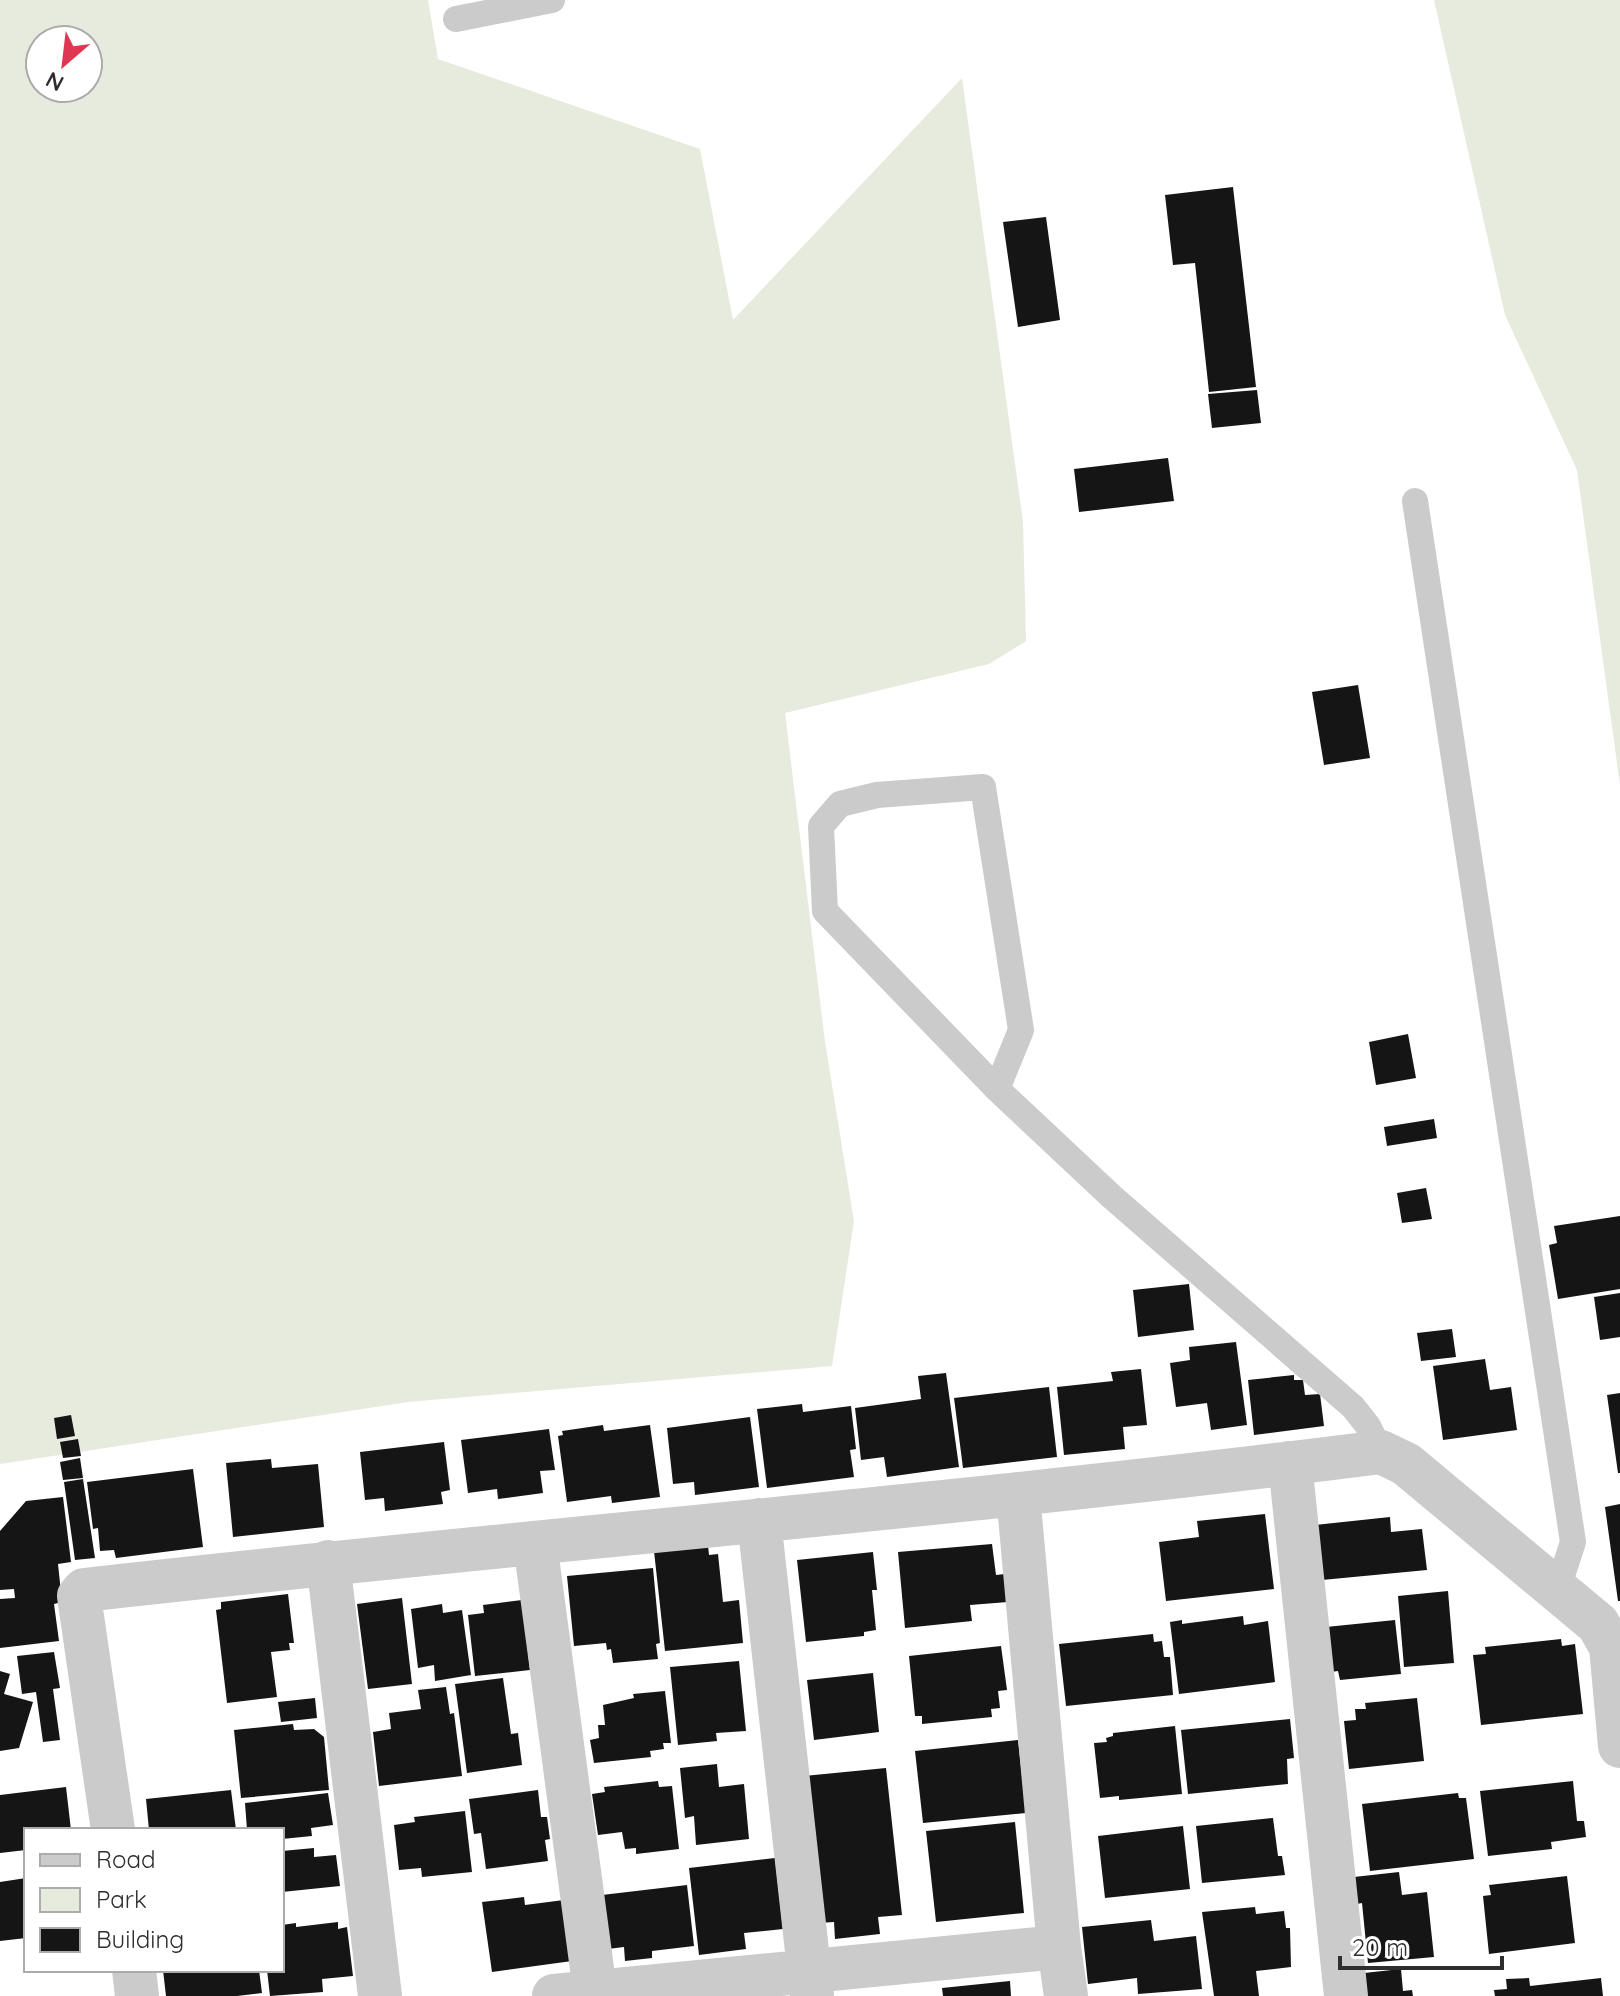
<svg xmlns="http://www.w3.org/2000/svg" width="1620" height="1996" font-family="Quicksand,sans-serif">
<rect width="100%" height="100%" fill="#fff"/>
<path fill="#e6ebdd" fill-rule="evenodd" d="M0,0H428L438,59L700,149L733,320L962,78L1023,522L1026,641L989,664L785,713L825,1042L854,1221L832,1366L408,1402L0,1464ZM40,40H88V88H40Z
M1434,0H1620V785L1577,470L1505,315Z"/>
<path fill="#151515" d="M1233,187L1256,387L1209,392L1195,263L1173,265L1165,195Z
M1046,217L1060,320L1018,327L1003,222Z
M1257,390L1261,423L1212,428L1208,394Z
M1168,458L1174,501L1079,512L1074,469Z
M1358,685L1370,758L1324,765L1312,692Z
M1408,1034L1416,1078L1376,1085L1369,1042Z
M1434,1119L1437,1138L1387,1146L1384,1127Z
M1426,1188L1432,1219L1402,1223L1397,1193Z
M1620,1216V1289L1558,1299L1549,1245L1557,1243L1554,1226Z
M1189,1284L1194,1330L1138,1337L1133,1290Z
M1620,1293V1337L1600,1340L1594,1297Z
M1452,1329L1456,1357L1421,1361L1417,1333Z
M1236,1342L1247,1425L1211,1430L1207,1403L1176,1407L1170,1363L1190,1360L1189,1347Z
M1485,1359L1490,1390L1511,1387L1517,1430L1443,1440L1433,1366Z
M1141,1369L1147,1425L1123,1427L1125,1449L1064,1455L1057,1387L1113,1381L1111,1372Z
M946,1373L959,1467L887,1477L884,1457L861,1460L855,1408L921,1399L918,1376Z
M1294,1375V1380H1303L1305,1395L1320,1394L1324,1426L1254,1435L1248,1380Z
M1049,1387L1057,1457L963,1468L954,1398Z
M1620,1393V1473H1618L1607,1395Z
M802,1404L803,1412L851,1406L856,1449L850,1450L854,1477L767,1488L757,1409Z
M71,1415L75,1436L57,1439L54,1418Z
M750,1417L759,1487L695,1495L694,1482L673,1484L667,1428Z
M603,1425L604,1431L650,1425L660,1497L612,1503L611,1496L567,1502L558,1436L563,1435L562,1431Z
M549,1429L555,1470L540,1471L543,1493L498,1499L497,1489L468,1493L461,1440Z
M78,1439L81,1456L63,1458L60,1442Z
M444,1442L450,1490L441,1492L443,1504L385,1511L384,1498L365,1500L360,1452Z
M80,1458L83,1478L63,1480L60,1462Z
M271,1459L272,1468L318,1464L324,1527L233,1537L226,1463Z
M193,1469L203,1547L116,1558L114,1550L100,1551L98,1528L93,1529L87,1482Z
M83,1479L95,1558L75,1560L64,1482Z
M63,1497L71,1562L58,1564L62,1602L54,1604L59,1641L0,1648V1599L15,1598L14,1589L0,1590V1531L26,1501Z
M1620,1504V1601H1618L1605,1507Z
M1265,1514L1274,1589L1166,1601L1159,1542L1199,1537L1197,1521Z
M1390,1517L1391,1532L1422,1529L1427,1570L1322,1580L1315,1525Z
M992,1544L996,1575L1005,1574L1008,1602L970,1605L972,1621L905,1628L898,1552Z
M708,1545L709,1555L718,1554L723,1602L739,1600L743,1643L665,1651L654,1551Z
M873,1552L877,1590H872L876,1630L864,1632V1636L806,1642L797,1560Z
M653,1568L660,1643L656,1644L658,1659L613,1663L611,1649L607,1650L606,1643L574,1646L567,1576Z
M1448,1591L1454,1663L1404,1667L1398,1596Z
M288,1594L294,1643H289L290,1650L271,1652L277,1697L227,1703L216,1610L221,1609V1602Z
M402,1598L412,1684L368,1689L357,1604Z
M522,1600L530,1670L475,1676L468,1615L484,1613L483,1605Z
M442,1604L443,1613L462,1610L471,1675L435,1681L434,1665L418,1668L411,1609Z
M1243,1616L1244,1625L1268,1621L1275,1682L1179,1694L1170,1622L1182,1620V1624Z
M1395,1620L1401,1674L1340,1680L1338,1671L1331,1672L1326,1627Z
M1153,1634L1154,1642L1162,1641L1164,1657H1170L1173,1695L1066,1706L1059,1644Z
M1561,1639L1562,1646L1575,1644L1583,1714L1481,1725L1473,1655L1486,1654L1485,1647Z
M1001,1646L1007,1690L998,1691L1000,1708L991,1709L992,1717L922,1724V1716H915L909,1656Z
M54,1652L60,1688L53,1689L60,1740L43,1742L36,1692L22,1694L17,1656Z
M739,1661L746,1731L716,1733L717,1741L678,1745L670,1667Z
M0,1671L10,1674L4,1694L33,1702L19,1748L0,1751Z
M873,1673L879,1732L814,1740L807,1680Z
M503,1678L511,1734L518,1733L522,1765L467,1773L455,1684Z
M446,1687L450,1714L454,1713L462,1776L379,1786L373,1732L391,1729L389,1713L421,1709L418,1690Z
M665,1691L671,1743H663L664,1749L650,1751L651,1757L594,1763L590,1740L599,1738L598,1725H605L603,1705L634,1698L633,1694Z
M315,1698L317,1718L281,1722L278,1702Z
M1417,1698L1424,1761L1349,1769L1344,1721L1356,1720L1355,1709H1366L1365,1703Z
M1290,1719L1294,1758L1287,1759L1288,1784L1188,1794L1181,1730Z
M293,1724L294,1730L314,1729L324,1737L329,1790L241,1798L234,1730Z
M1175,1726L1182,1794L1119,1800V1796L1100,1798L1094,1743L1107,1742L1106,1738L1113,1736V1733Z
M1018,1740L1026,1813L923,1823L915,1751Z
M717,1764L719,1787L744,1784L749,1839L696,1845L694,1816L685,1818L680,1768Z
M886,1768L902,1915L878,1917L880,1934L835,1939L834,1922L819,1923L804,1776Z
M658,1781L659,1787L672,1786L679,1849L636,1854V1848L625,1849L622,1832L598,1835L592,1794L605,1792L604,1787Z
M1573,1781L1577,1821H1584L1586,1837L1551,1842L1552,1849L1488,1856L1480,1791Z
M66,1787L71,1830H26V1850L0,1853V1795Z
M231,1790L236,1830H149L146,1799Z
M538,1790L541,1817H547L550,1839L545,1840L548,1861L486,1869L481,1833L474,1834L469,1799Z
M328,1793L333,1825L311,1828L312,1836L282,1839V1830H247L245,1803Z
M1458,1793L1459,1798H1466L1474,1859L1370,1871L1362,1804Z
M465,1811L472,1872L422,1877L421,1868L399,1870L394,1825L415,1822L414,1817Z
M1273,1818L1278,1856H1282L1285,1875L1202,1883L1196,1826Z
M1015,1822L1024,1913L936,1922L926,1831Z
M1183,1826L1190,1889L1105,1898L1098,1836Z
M314,1848V1857L336,1855L340,1886L282,1892V1851Z
M775,1858L783,1929L744,1933L746,1949L699,1955L689,1868Z
M1399,1872L1402,1895L1427,1892L1434,1957L1368,1963L1362,1903L1357,1904L1354,1877Z
M1567,1876L1575,1943L1489,1954L1483,1896L1491,1895L1489,1885Z
M26,1878V1938L0,1941V1882Z
M687,1885L694,1946L652,1951V1958L625,1961L624,1947L608,1949L602,1895Z
M524,1897L525,1905L564,1900L572,1961L492,1972L482,1902Z
M1255,1907L1256,1914L1284,1911L1286,1928H1290L1291,1967L1256,1971L1259,1996H1214L1202,1912Z
M1151,1920L1154,1941L1196,1936L1202,1989L1138,1994L1137,1978L1088,1984L1082,1927Z
M338,1922V1929L347,1927L353,1976L322,1979L323,1992L270,1996L267,1970H282V1925L296,1923V1927Z
M1401,1969L1403,1991L1412,1990L1413,1996H1367L1364,1973Z
M163,1970H259L262,1993L237,1996H166Z
M1529,1978L1530,1986L1601,1978L1603,1996H1495L1494,1990L1507,1989L1506,1979Z
M1010,1981L1011,1996H943L942,1988Z"/>
<g fill="none" stroke-linecap="round" stroke-linejoin="round">
<path stroke="#cbcbcb" stroke-width="26" d="M456,19L552,0
M1415,501L1573,1542L1557,1591
M997,1089L1021,1030L983,787L877,795L840,804L821,826L825,911L997,1089L1111,1196L1353,1407L1368,1426L1381,1452"/>
<path stroke="#cbcbcb" stroke-width="44" d="M1290,1463L1346,1996
M1018,1494L1059,1947L1066,1996
M759,1520L812,1996
M535,1543L595,1991
M328,1562L380,1996
M113,1830L79,1596L84,1590C516,1541 949,1507 1381,1452L1406,1464L1598,1624L1611,1647L1620,1746
M134,1970L137,1996
M554,1996L1059,1947"/>
</g>
<rect x="24" y="1828" width="260" height="144" fill="#ffffff" stroke="#ababab" stroke-width="2"/>
<rect x="40" y="1854" width="40" height="12" fill="#cbcbcb" stroke="#ababab" stroke-width="2"/>
<text x="96" y="1868" font-size="24" fill="#2e2e2e">Road</text>
<rect x="40" y="1888" width="40" height="24" fill="#e6ebdd" stroke="#ababab" stroke-width="2"/>
<text x="96" y="1908" font-size="24" fill="#2e2e2e">Park</text>
<rect x="40" y="1928" width="40" height="24" fill="#151515" stroke="#ababab" stroke-width="2"/>
<text x="96" y="1948" font-size="24" fill="#2e2e2e">Building</text>
<g transform="translate(64 64) rotate(208)"><circle r="38" fill="#ffffff" stroke="#ababab" stroke-width="2"/>
<path d="M0-6L14 30L0 20L-14 30Z" fill="#df3651"/>
<text y="-12" font-size="22" font-weight="bold" text-anchor="middle" fill="#2e2e2e">N</text>
</g>
<path d="M1340 1956v12h162v-12" fill="none" stroke="#2e2e2e" stroke-width="4"/>
<text x="1352" y="1956" font-size="24" fill="#2e2e2e" stroke="#ffffff" stroke-width="6" paint-order="stroke">20 m</text>
</svg>
